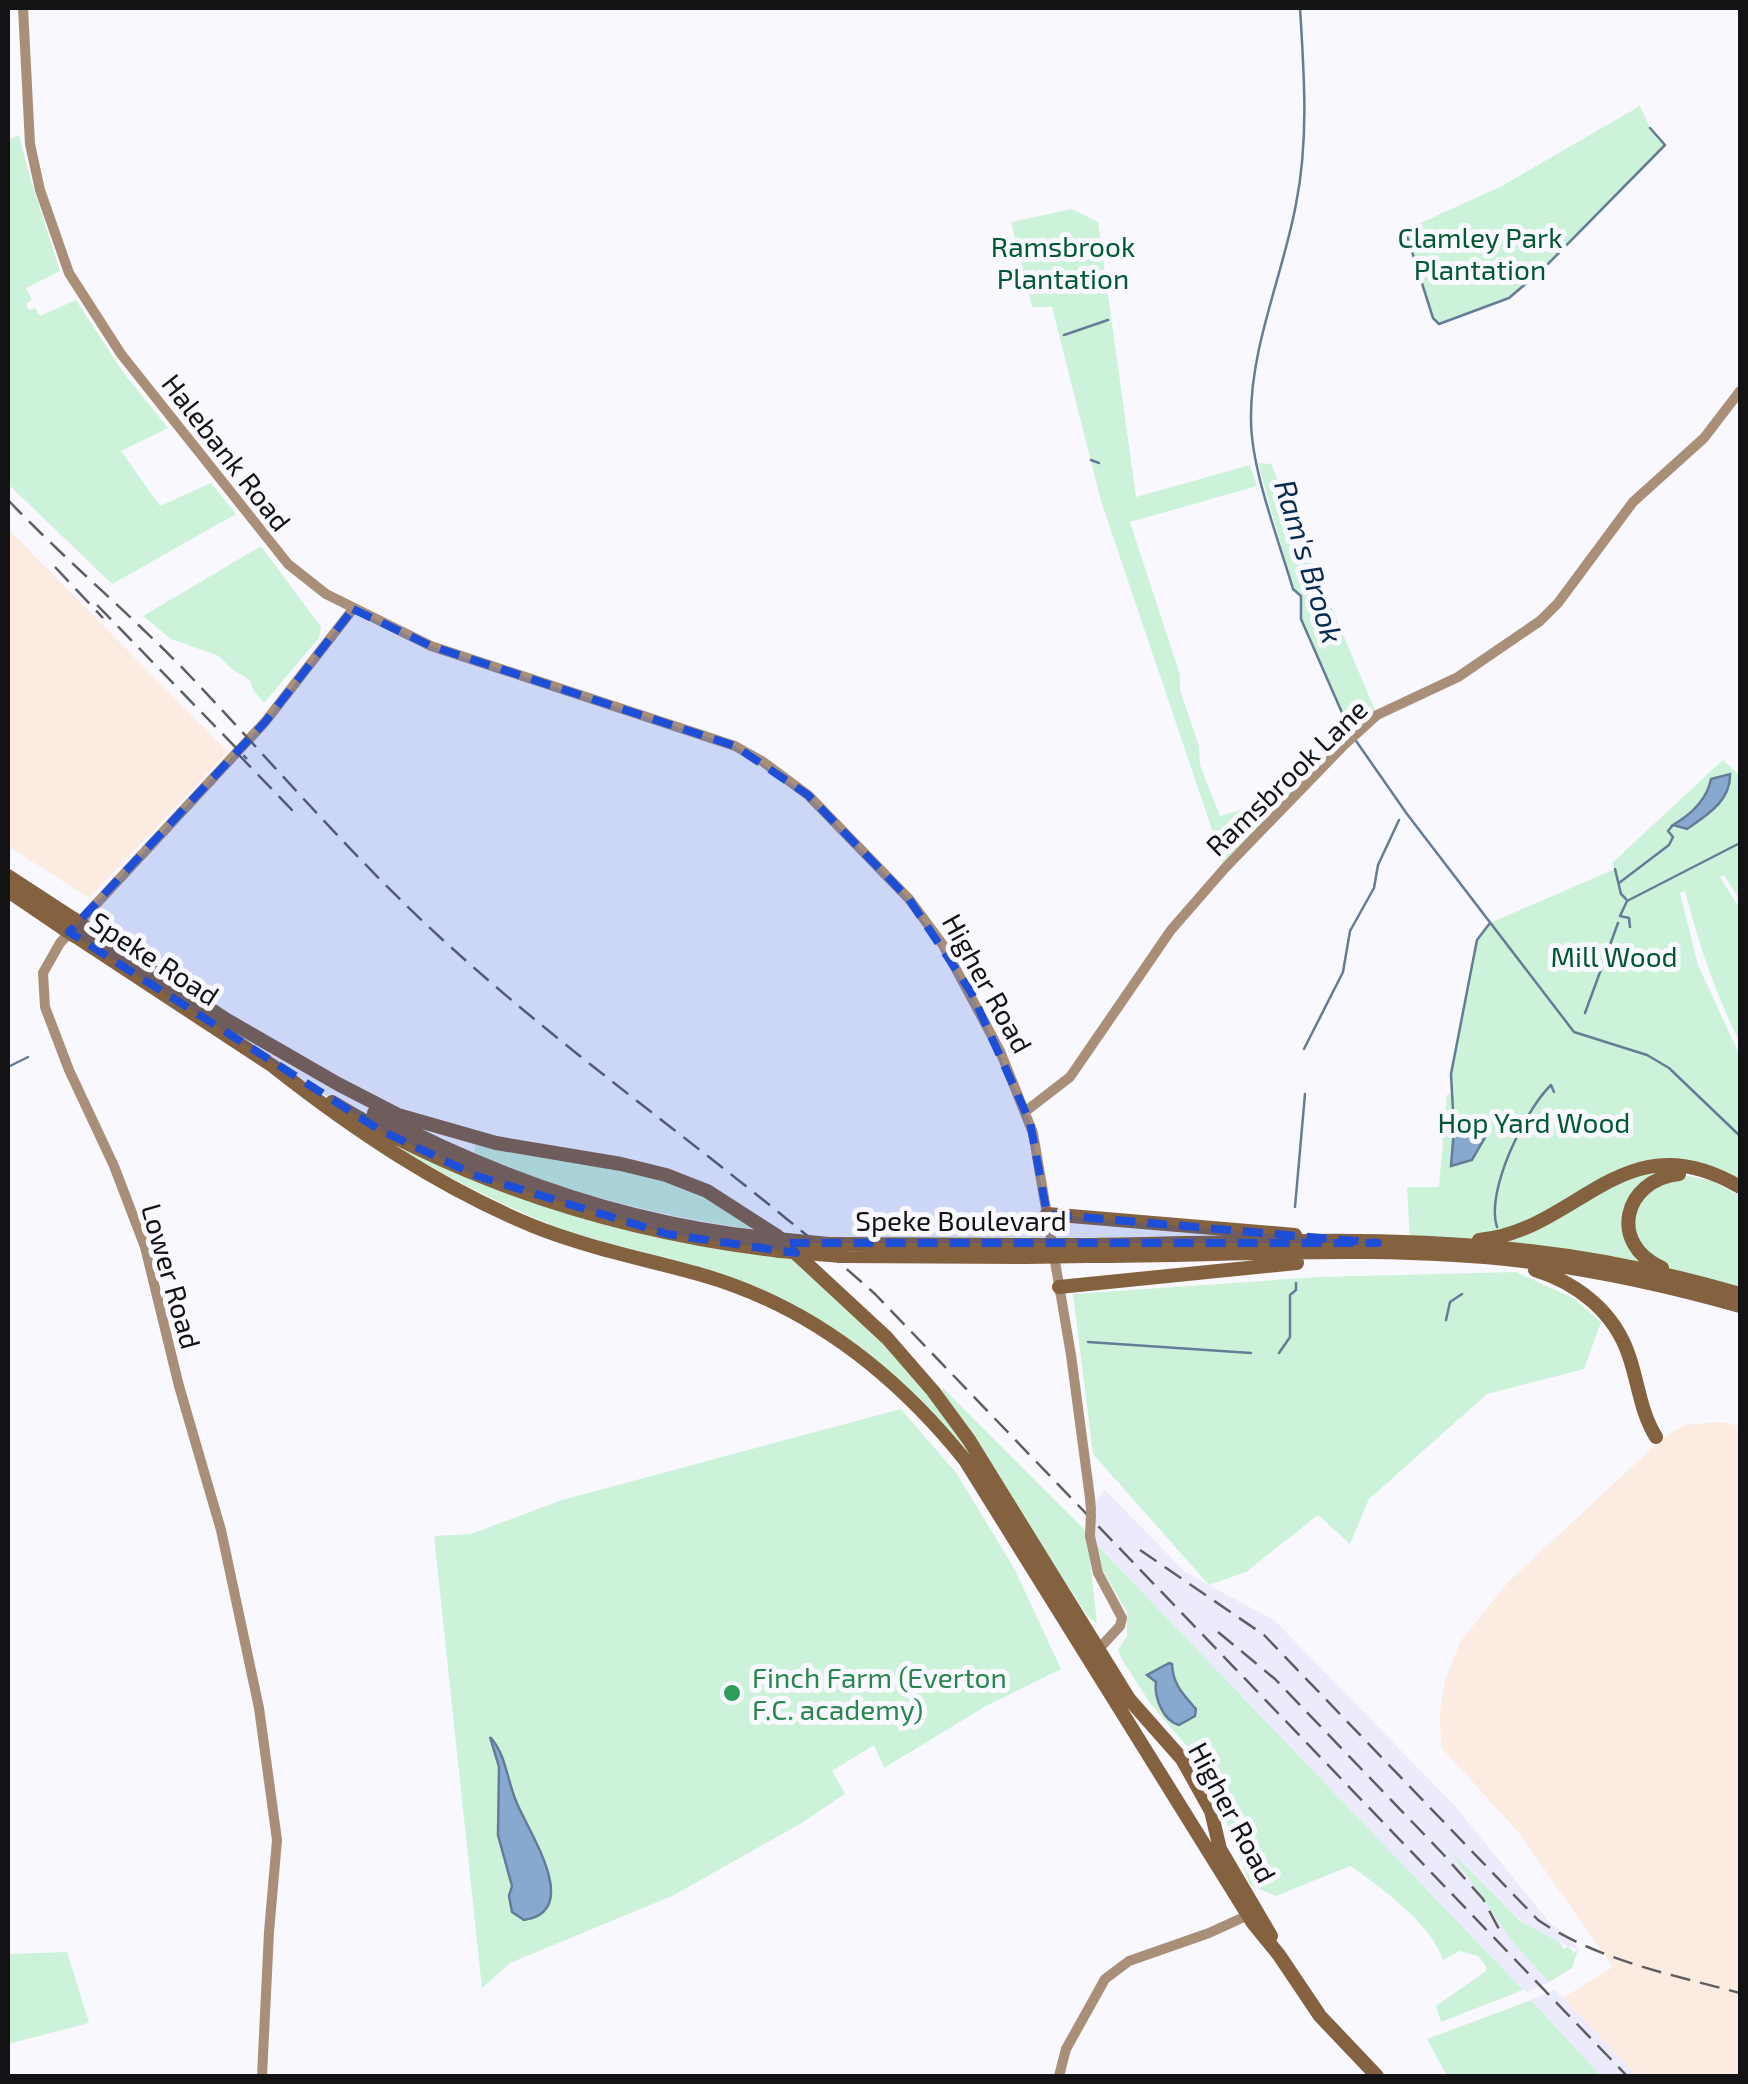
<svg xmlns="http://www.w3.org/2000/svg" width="1748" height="2084" font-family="'Exo 2',sans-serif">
<rect width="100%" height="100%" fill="#f8f8fe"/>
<path fill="#ecebfc" d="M1105,1490L1185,1572L1275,1621L1455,1806L1549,1922L1571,1939L1580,1951L1534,1931L1503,1905L1495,1912L1513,1942L1549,1982L1528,1992L1523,1990L1095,1543V1502Z
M1555,1990L1637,2076H1601L1531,2000Z"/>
<path fill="#fcebe0" d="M8,529L228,752L89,898L8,846Z
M1719,1422L1740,1426V2076H1637L1563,1998L1613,1967L1519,1833L1441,1747L1440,1711L1445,1681L1460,1642L1508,1582L1663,1438L1684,1425Z"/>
<path fill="#ccf3da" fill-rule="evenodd" d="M1640,106L1650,128L1665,145L1543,269L1509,298L1439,324L1433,318L1405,230L1500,187Z
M19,135L31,181L60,271L26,288L32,300L26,304L29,310L35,308L40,316L76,300L123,372L168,428L121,451L160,506L211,483L236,514L112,584L8,484V140Z
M1072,209L1098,222L1136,497L1250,465L1257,486L1130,522L1180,675V690L1199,746L1200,765L1220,816L1248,808L1258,795L1272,788L1292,768L1318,772L1225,868L1101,501L1052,307H1032L1011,222Z
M1258,463L1271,464L1377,715L1353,737L1301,619L1300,596L1293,589Z
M261,546L321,627L319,638L264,703L253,690L250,680L233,670L219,656L171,639L143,616Z
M1723,760L1740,776V900L1724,875L1720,877L1740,909V1043C1715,993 1699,945 1685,891L1680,893L1698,965L1740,1056V1187L1704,1170L1679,1174L1712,1181L1740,1196V1294L1410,1243L1407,1187H1439L1447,1095L1451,1093V1074L1477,940L1490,923L1615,869L1612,863Z
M396,1143L566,1213L672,1240L796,1260L877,1336L951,1421L1081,1627L996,1497L831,1327C806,1311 779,1295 750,1285C701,1269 650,1261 602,1244C529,1219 461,1185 394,1146Z
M475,1145L654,1177L704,1196L760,1230C659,1217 569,1192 474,1156Z
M1516,1272L1573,1298L1601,1322L1584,1369L1487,1394L1369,1499L1350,1544L1318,1515L1246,1572L1209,1585L1093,1454L1073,1294L1317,1277Z
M943,1388L1087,1532L1097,1623L1089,1618L939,1392Z
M901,1409L957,1474L1015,1570L1061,1669L986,1706L884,1768L874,1745L832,1771L845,1794L800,1824L672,1896L510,1963L482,1988L434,1536L471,1534L562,1500Z
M1095,1543L1523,1990L1441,2022L1436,2006L1486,1971V1966L1478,1956L1460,1951L1443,1960C1433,1926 1379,1885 1350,1866L1276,1896L1250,1885L1207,1770L1150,1703L1121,1658L1118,1650L1127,1636V1612L1102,1569ZM1173,1667C1172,1684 1181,1696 1194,1706L1195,1716L1163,1710L1155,1692L1156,1682L1148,1677Z
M1450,1851L1520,1921L1559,1942L1564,1949L1568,1946L1574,1953L1578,1950L1572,1968L1549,1982L1513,1942Z
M67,1952L89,2023L8,2044V1954Z
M1531,2000L1601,2076H1447L1427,2039Z"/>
<path fill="#88a9cf" stroke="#657c98" stroke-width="2.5" d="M1730,774C1731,801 1707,815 1687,829L1673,825C1690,815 1707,800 1711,779Z
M1490,1123V1129L1472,1160L1451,1166L1454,1129Z
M1169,1663L1172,1664C1173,1685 1183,1694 1196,1709L1195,1716L1179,1725C1163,1721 1154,1697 1156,1682L1147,1675Z
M490,1737C506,1754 507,1780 516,1801C527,1830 584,1911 524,1920L512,1912L509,1896L512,1886L498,1835L499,1767Z"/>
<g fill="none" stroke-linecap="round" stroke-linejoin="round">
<path stroke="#657c98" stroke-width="2.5" d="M1300,8C1304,73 1309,139 1296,204C1283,275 1250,347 1251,420C1251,469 1279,541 1293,589L1301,596V619L1350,731
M1407,236L1433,318L1439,324L1509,298L1543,269L1665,145L1650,128
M1064,335L1108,320
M1091,460L1099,463
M1354,738L1407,814L1574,1032L1647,1055L1669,1068L1740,1136
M1615,869L1621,894L1626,899
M1619,883L1669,845L1673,837L1668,831L1673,825
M1630,927L1629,918L1620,916L1627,901L1740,843
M1585,1013L1618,923
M1304,1049L1343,972L1350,931L1374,888L1378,865L1399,820
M8,1067L28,1057
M1454,1129L1451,1074L1477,940L1490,923
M1295,1207L1305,1094
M1497,1227C1485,1192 1525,1110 1551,1085L1554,1092
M1446,1320L1450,1302L1462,1294
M1088,1342L1251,1353
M1279,1353L1290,1337V1295L1296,1290V1283"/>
<path stroke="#a98f78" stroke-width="10" d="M23,8L30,144L40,190L69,273L121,354L288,564L326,594L431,646L735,746L762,761L808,795L909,899L943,945L1000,1051L1033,1133L1071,1355L1090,1498
M1026,1111L1070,1077L1171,930L1225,868L1344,745L1377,715L1458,677L1540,621L1558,603L1633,502L1704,438L1740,391
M1090,1536L1098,1573L1122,1618L1120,1626L1095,1653
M262,2076L269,1932L277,1840L259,1708L221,1530L179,1386L145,1247L114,1166L69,1070L45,1007L43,973L60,943L265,722L353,609
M1059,2076L1066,2049L1105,1979L1129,1961L1209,1933L1255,1912"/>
<path stroke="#84613f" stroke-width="14" d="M8,876L74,919
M8,891L64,929
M84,926L233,1024
M75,936L279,1070
M227,1020L338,1084L398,1115L496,1143L621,1164L666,1175L707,1191L777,1236L887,1338L933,1391L969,1440L1129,1699L1182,1759L1211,1811L1220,1849L1271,1936
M274,1067C354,1130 439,1187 533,1226C588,1248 645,1259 702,1275C810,1306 895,1373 965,1460L1253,1923L1279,1955L1320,2016L1377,2076
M332,1102C469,1185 621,1232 780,1251
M374,1113C497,1178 626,1224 766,1238
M1047,1214L1295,1235
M1479,1240C1579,1231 1624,1118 1740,1187
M829,1244L1023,1245
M1094,1245C1238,1243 1386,1234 1530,1251C1602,1259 1671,1274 1740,1294
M842,1256L1025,1257
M1087,1256C1231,1256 1379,1244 1523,1261C1597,1270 1669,1286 1740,1306
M1662,1268C1608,1244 1623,1180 1679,1174
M1535,1270C1578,1283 1615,1313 1629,1356C1639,1385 1640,1411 1656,1437
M1059,1287L1297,1263"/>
<path stroke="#5e5e62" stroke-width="2.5" stroke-dasharray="20 10" stroke-linecap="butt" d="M8,500C67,562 133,616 192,678C279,770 360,866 454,950C589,1072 740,1173 875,1294L1627,2076
M55,567L103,618
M97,605L247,759
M237,753L293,811
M1140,1550L1264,1635L1538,1920C1597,1960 1673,1975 1740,1993
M1218,1632L1275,1679L1442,1853L1483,1899L1501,1933"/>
<path stroke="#a98f78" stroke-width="10" d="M1090,1498L1091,1510
M1090,1536L1091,1514"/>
<path stroke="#84613f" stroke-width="14" d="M74,919L84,926
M64,929L75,936
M766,1238L829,1244
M1023,1245H1094
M780,1251L842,1256
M1025,1257L1087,1256"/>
</g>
<path fill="#1d4ed8" fill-opacity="0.2" stroke="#1d4ed8" stroke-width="8" stroke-dasharray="20 12" stroke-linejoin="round" d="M353,609L431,646L735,746L808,795L909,899L971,992L1030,1122L1047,1214L1378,1243H785L796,1253L667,1234L477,1176L380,1130L69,932L265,722Z"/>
<circle fill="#2e9e5b" stroke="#f8f8fe" stroke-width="4" cx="732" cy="1693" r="10"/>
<g text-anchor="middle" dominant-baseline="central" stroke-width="10" stroke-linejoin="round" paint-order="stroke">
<g font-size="28" fill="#005833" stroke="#f8f8fe">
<text x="1480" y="237">Clamley Park<tspan x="1480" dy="32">Plantation</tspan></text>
<text x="1063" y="246">Ramsbrook<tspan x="1063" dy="32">Plantation</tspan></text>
<text x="1614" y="956">Mill Wood</text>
<text x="1534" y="1122">Hop Yard Wood</text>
</g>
<g font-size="28" fill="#131316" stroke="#f8f8fe">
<text transform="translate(227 452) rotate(52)">Halebank Road</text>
<text transform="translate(1286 777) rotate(-44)">Ramsbrook Lane</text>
<text transform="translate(155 958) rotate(33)">Speke Road</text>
<text transform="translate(988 983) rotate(61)">Higher Road</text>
<text x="961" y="1220">Speke Boulevard</text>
<text transform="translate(172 1276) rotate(74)">Lower Road</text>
<text transform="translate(1233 1812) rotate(62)">Higher Road</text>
</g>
<g font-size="28" fill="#27864d" stroke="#f8f8fe" text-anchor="start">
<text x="752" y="1677">Finch Farm (Everton<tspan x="752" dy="32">F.C. academy)</tspan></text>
</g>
<g font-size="30" font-style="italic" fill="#062b4f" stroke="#f8f8fe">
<text transform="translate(1310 561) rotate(73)">Ram's Brook</text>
</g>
</g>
<rect width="1748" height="2084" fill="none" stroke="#131316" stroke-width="20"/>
</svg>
